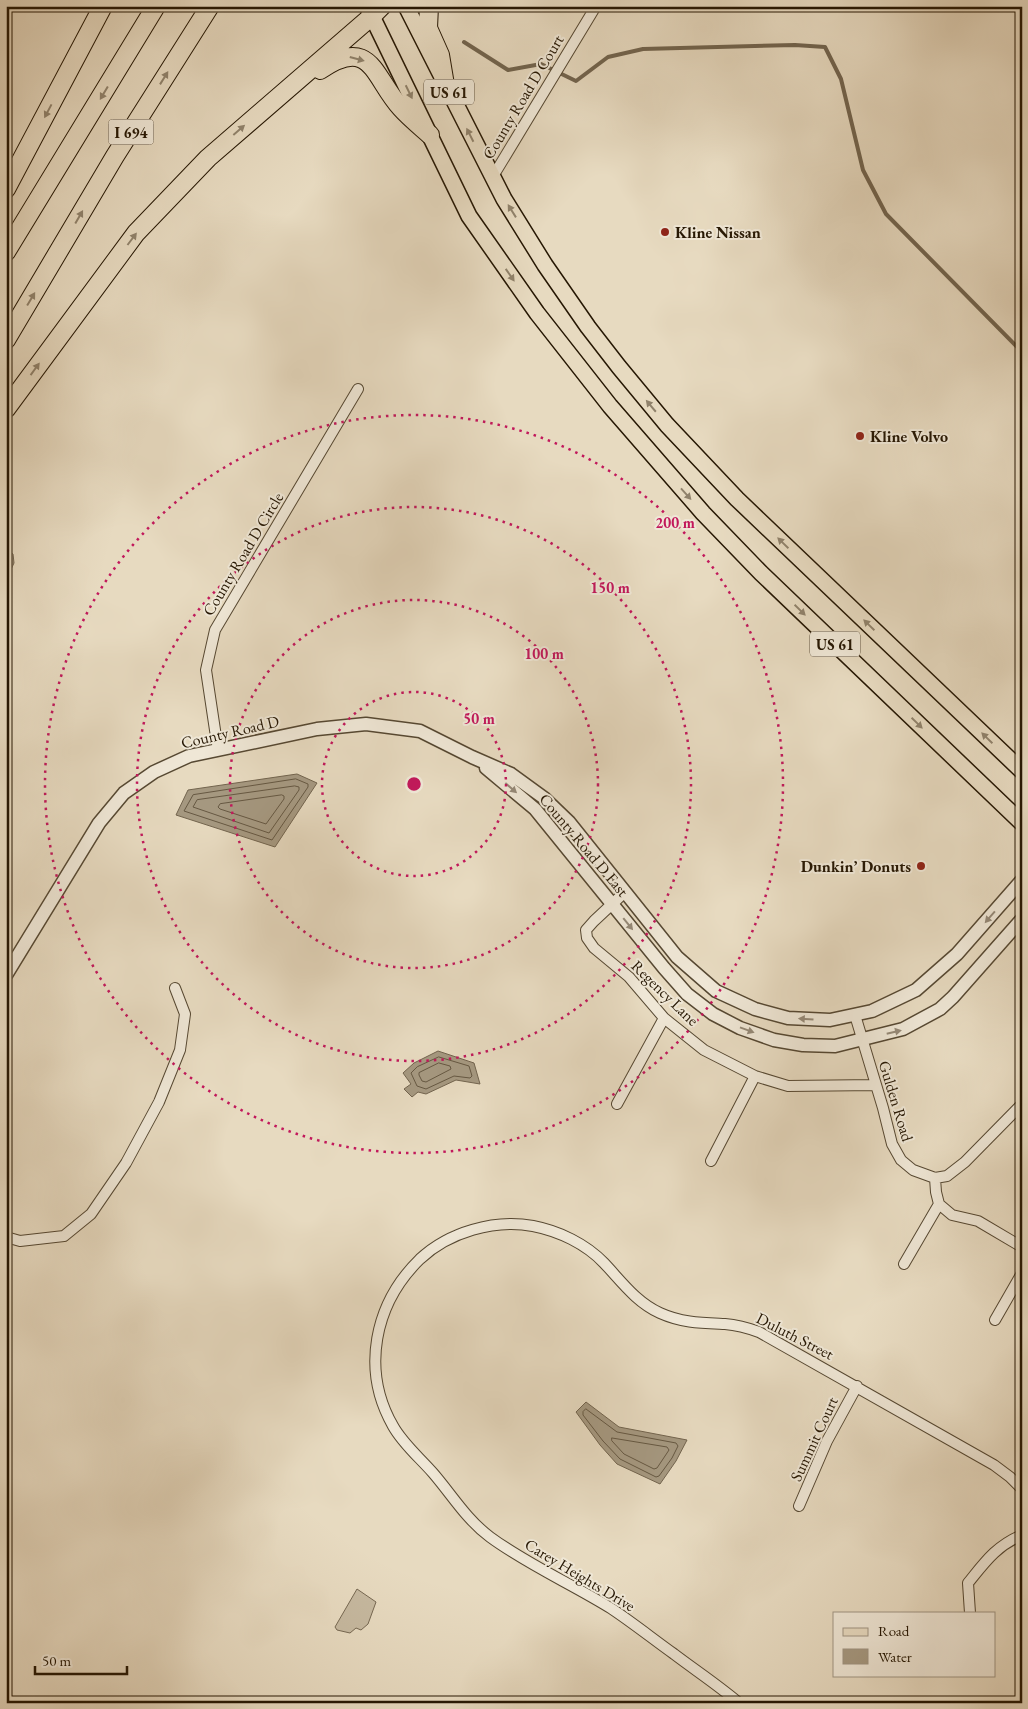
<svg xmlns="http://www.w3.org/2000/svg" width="1028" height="1709" font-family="'EB Garamond',serif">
<rect width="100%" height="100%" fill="#e7dac0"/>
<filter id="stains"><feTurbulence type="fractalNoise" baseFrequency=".004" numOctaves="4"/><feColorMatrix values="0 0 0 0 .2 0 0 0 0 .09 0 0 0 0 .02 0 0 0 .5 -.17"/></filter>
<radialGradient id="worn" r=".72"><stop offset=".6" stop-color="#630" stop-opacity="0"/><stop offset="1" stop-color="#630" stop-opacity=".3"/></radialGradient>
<path fill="#c6b9a0" stroke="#766852" d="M357,1589L376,1602L368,1624L361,1630L356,1628L350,1633L337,1630L335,1627Z"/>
<path fill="#a59880" stroke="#72644e" d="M6,548L13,554L14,563L6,580Z
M297,774L317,783L275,847L176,815L188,790Z
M438,1051L474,1063L480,1084L456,1080L426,1094L418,1092L412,1097L404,1089L411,1084L403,1073L414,1063Z
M586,1402L619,1427L687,1440L676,1461L660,1484L617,1464L600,1445L576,1412Z"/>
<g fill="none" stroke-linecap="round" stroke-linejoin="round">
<path stroke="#665842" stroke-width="1" d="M296,779L308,784V787L272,840L184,811L193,795Z
M295,786L299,787V790L269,833L193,807L197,800Z
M282,795L284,796V799L266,824L220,809L218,807L220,804Z
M439,1057L469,1066L472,1076L470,1078L454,1076L426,1089L417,1086L411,1073L417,1067Z
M439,1063L450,1066L451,1069L426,1082L422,1081L419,1075V1073Z
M586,1409L617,1432L676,1443L678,1446L672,1458L659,1476L656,1477L620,1459L603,1441L583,1415V1412Z
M612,1438L667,1447L669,1450L657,1468L654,1469L624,1454L612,1441Z"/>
<path stroke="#72644e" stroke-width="4" d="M464,42L508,70L541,64L576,81L608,57L643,49L795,45L825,47L841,79L863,170L886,214L1022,352"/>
<g stroke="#564832" stroke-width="12">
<path id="minor" d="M492,178L596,6
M218,750L206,670L215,630L358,389
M625,892L594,921L586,930L587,938L594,948L629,977L664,1018L704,1050L755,1076L788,1086L876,1085
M855,1015L883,1108L892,1144L901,1160L913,1170L935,1178L947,1176L965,1162L1022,1104
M617,1104L664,1018
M711,1161L755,1076
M935,1178L936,1192L939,1204L952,1215L978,1221L1022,1247
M6,1237L20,1241L64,1236L91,1214L126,1163L159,1102L180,1050L185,1014L175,988
M904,1264L939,1204
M995,1320L1022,1273
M799,1506L827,1441L857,1386
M970,1613L968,1583C985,1562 996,1546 1022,1535
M739,1703C718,1685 695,1670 674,1654C653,1639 633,1623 612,1609C572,1584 528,1565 490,1537C466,1519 452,1495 433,1473C419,1457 403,1444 393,1426C361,1370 374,1304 420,1259C449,1232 494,1219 533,1226C559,1231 586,1244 604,1263C622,1282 636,1302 660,1313C682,1323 702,1323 725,1324C737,1325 748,1328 759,1332L994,1465L1010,1477L1022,1489"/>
</g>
<g stroke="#564832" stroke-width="15">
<path id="tertiary" d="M486,768L535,809L664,968L687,994L713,1014L740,1028L774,1040L803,1045L835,1046L903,1029L940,1009L953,997L1022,919
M6,975L99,823L124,793L154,772L189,756L317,729L366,724L420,731L472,757L511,774L544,798L569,822L677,957L716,991L755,1009L788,1018L830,1020L872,1011L916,990L957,954L1022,880"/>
</g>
<g stroke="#261703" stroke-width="18">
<path id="primary" d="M367,6L469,216L537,313L610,406L703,513L761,573L1022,823
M406,6L504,199L545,265L588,327L619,367L667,425L737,499L1022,771"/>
</g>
<g stroke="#261703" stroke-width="20">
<path id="motorway" d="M429,6L428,28L440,55L445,85
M320,70C372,35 373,77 401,108C410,118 420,126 430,135
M6,189L103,6
M6,252L156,6
M6,340L115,156L210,6
M6,409L136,233L208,158L372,16L382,6"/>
</g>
<use href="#minor" stroke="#efe7d6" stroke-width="10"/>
<use href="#tertiary" stroke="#efe7d6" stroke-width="12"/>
<use href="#primary" stroke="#e7dac0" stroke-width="15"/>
<use href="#motorway" stroke="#e7dac0" stroke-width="18"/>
</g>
<defs><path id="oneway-solid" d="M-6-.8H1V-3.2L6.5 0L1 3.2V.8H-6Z" transform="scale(1.25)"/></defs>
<g fill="#90826b">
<use href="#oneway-solid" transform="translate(357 59) rotate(15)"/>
<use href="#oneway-solid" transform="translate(164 78) rotate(-58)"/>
<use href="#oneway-solid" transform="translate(409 92) rotate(64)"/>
<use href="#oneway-solid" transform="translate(104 93) rotate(121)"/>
<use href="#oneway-solid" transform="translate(48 111) rotate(118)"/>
<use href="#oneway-solid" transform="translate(239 130) rotate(-41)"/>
<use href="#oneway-solid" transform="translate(470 135) rotate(-117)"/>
<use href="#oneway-solid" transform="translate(512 211) rotate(-122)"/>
<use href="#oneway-solid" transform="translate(79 217) rotate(-60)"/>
<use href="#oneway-solid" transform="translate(132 239) rotate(-53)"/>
<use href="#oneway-solid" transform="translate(510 275) rotate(55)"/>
<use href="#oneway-solid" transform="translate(31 299) rotate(-59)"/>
<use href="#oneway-solid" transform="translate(35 369) rotate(-54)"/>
<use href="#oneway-solid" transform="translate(651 406) rotate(-130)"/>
<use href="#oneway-solid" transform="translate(686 494) rotate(48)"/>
<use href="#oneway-solid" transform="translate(783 543) rotate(-136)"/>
<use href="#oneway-solid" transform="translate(800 610) rotate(44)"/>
<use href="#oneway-solid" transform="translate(869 625) rotate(-136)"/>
<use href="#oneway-solid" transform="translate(917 723) rotate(44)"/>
<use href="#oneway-solid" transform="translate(987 738) rotate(-136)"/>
</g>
<g fill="#958977">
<use href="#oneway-solid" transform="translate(511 788) rotate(41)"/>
<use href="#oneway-solid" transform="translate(990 917) rotate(131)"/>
<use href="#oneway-solid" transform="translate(628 924) rotate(51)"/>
<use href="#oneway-solid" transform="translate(806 1019) rotate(-177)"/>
<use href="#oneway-solid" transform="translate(747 1030) rotate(20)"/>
<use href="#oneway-solid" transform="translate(894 1032) rotate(-13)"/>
</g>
<g fill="none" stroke="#c2185b" stroke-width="2.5" stroke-dasharray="2.5 5">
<circle cx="414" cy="784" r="92"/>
<circle cx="414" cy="784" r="184"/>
<circle cx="414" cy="784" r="277"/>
<circle cx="414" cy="784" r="369"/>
</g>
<g fill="#8f2418" stroke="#efe7d6" stroke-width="2">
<circle cx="665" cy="232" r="5"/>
<circle cx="860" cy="436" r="5"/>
<circle cx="921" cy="866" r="5"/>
</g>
<g text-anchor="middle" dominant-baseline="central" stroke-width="4" stroke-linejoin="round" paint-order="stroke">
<g fill="#efe7d6" stroke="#625542" stroke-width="1">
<rect x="424" y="79.5" width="50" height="25" rx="4"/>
<rect x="108.5" y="119.5" width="45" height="25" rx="4"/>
<rect x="810" y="631.5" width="50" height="25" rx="4"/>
</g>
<g font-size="15" font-weight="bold" fill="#261703">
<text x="449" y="92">US 61</text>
<text x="131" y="132">I 694</text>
<text x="835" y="644">US 61</text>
</g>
<g font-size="16" fill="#261703" stroke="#efe7d6">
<text transform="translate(523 97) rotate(-59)">County Road D Court</text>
<text transform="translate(243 554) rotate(-59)">County Road D Circle</text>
<text transform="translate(230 732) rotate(-13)">County Road D</text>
<text transform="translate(584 845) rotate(50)">County Road D East</text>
<text transform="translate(665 993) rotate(44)">Regency Lane</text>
<text transform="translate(896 1101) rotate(73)">Gulden Road</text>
<text transform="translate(795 1336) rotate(27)">Duluth Street</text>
<text transform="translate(814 1439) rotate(-65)">Summit Court</text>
<text transform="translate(580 1575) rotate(31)">Carey Heights Drive</text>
</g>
<g font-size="16" font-weight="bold" fill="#261703" stroke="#efe7d6" text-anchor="start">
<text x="675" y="232">Kline Nissan</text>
<text x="870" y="436">Kline Volvo</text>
<text x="911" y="866" text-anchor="end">Dunkin’ Donuts</text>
</g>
</g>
<circle cx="414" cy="784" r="8" fill="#c2185b" stroke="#efe7d6" stroke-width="2.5"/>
<g font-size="15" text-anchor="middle" font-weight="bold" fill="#c2185b" stroke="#efe7d6" stroke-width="4" stroke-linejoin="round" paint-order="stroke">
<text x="675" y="528">200 m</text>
<text x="610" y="593">150 m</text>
<text x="544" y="659">100 m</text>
<text x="479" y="724">50 m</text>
</g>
<rect width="1028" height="1709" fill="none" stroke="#e7dac0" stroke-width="25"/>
<rect x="8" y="8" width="1013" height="1694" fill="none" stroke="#261703" stroke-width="2.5"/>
<rect x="12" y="12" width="1003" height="1684" fill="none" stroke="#261703"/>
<rect x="833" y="1612" width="162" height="65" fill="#efe7d6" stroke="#9f9482"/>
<rect x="843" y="1628" width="25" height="8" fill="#e7dac0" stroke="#9f9482"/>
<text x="878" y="1636" font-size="15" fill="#261703">Road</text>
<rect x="843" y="1649" width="25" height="15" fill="#a59880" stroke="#9f9482"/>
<text x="878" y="1662" font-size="15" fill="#261703">Water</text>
<path d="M35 1666v8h92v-8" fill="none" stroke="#261703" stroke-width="2.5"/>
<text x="42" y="1666" font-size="15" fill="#261703" stroke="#efe7d6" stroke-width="4" paint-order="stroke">50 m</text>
<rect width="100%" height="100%" filter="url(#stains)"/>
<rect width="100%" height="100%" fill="url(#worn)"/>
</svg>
